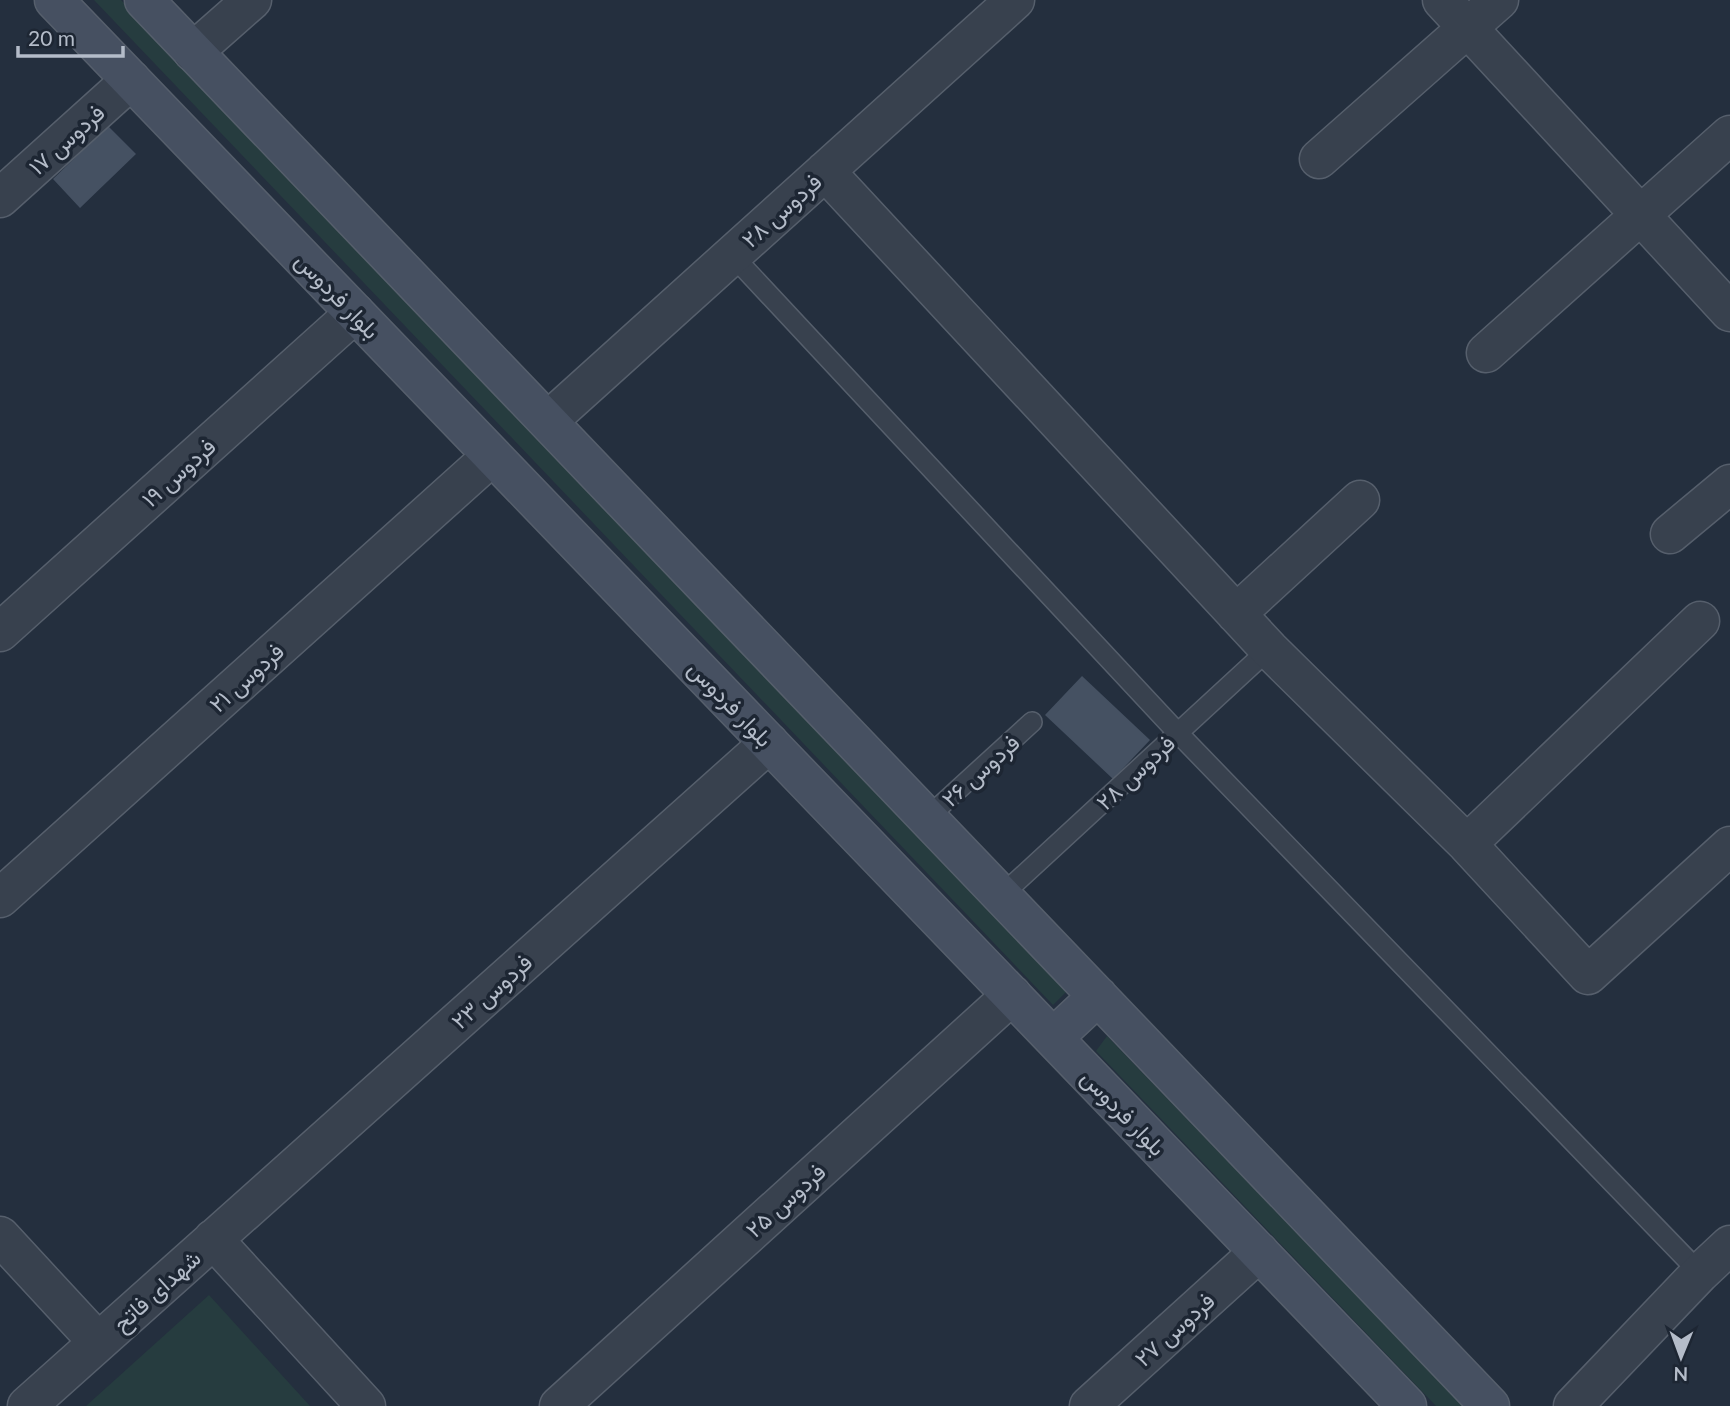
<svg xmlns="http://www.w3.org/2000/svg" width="1730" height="1406" font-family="Lato,Vazirmatn,sans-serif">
<rect width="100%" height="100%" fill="#242f3e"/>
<path fill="#263c3f" d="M94,0H121L1068,990L1053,1005Z
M1107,1036L1463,1406H1436L1096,1051Z
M209,1295L310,1406H86Z"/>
<path fill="#455162" d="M108,126L136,154L80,208L53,179Z
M1082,676L1150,740L1113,779L1045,715Z"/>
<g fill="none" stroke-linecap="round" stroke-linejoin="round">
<g stroke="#565f6c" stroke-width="22">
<path id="lane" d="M732,255L1177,732L1700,1273
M928,817L1032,722
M1002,895L1269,649"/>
</g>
<g stroke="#565f6c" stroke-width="41">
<path id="street" d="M1442,0L1730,312
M193,52L252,0
M1319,159L1499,0
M825,171L1269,649L1467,844L1588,975L1730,846
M0,198L131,80
M1486,353L1730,135
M548,421L1015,0
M1670,534L1730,484
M1236,614L1360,500
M0,632L355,313
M1467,844L1700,621
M0,898L492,456
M0,1236L98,1342
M213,1239L366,1406
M27,1406L769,743
M559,1406L1012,995
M1089,1406L1259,1252
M1573,1406L1700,1273L1730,1245"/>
</g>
<g stroke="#565f6c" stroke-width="41">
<path id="secondary" d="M54,0L1407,1406
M144,0L1490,1406
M1053,1038L1098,996"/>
</g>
<use href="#lane" stroke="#38414e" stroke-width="19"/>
<use href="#street" stroke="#38414e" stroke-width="38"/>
<use href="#secondary" stroke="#465061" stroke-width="38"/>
</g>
<g text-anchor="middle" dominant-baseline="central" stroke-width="7" stroke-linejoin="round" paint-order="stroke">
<g font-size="23" fill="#b4bcc9" stroke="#1d2633">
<text transform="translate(66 139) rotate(-42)">فردوس ۱۷</text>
<text transform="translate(781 210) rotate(-42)">فردوس ۲۸</text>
<text transform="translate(338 295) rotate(46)">بلوار فردوس</text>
<text transform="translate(178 472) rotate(-42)">فردوس ۱۹</text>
<text transform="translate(246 677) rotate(-42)">فردوس ۲۱</text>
<text transform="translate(731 703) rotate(46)">بلوار فردوس</text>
<text transform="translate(980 770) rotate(-42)">فردوس ۲۶</text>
<text transform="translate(1135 772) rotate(-43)">فردوس ۲۸</text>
<text transform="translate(491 991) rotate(-42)">فردوس ۲۳</text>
<text transform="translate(1124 1112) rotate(46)">بلوار فردوس</text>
<text transform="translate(785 1200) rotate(-42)">فردوس ۲۵</text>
<text transform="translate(156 1290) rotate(-42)">شهدای فاتح</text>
<text transform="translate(1174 1329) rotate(-42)">فردوس ۲۷</text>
</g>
</g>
<g transform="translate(1681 1357) rotate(181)" stroke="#1d2633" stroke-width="5" paint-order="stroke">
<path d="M0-5L12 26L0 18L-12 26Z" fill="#b4bcc9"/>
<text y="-10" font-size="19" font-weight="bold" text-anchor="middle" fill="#b4bcc9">N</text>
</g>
<path d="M18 46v10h105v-10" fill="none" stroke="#b4bcc9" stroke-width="3.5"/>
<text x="28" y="46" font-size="21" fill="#b4bcc9" stroke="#1d2633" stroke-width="5" paint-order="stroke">20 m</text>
</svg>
